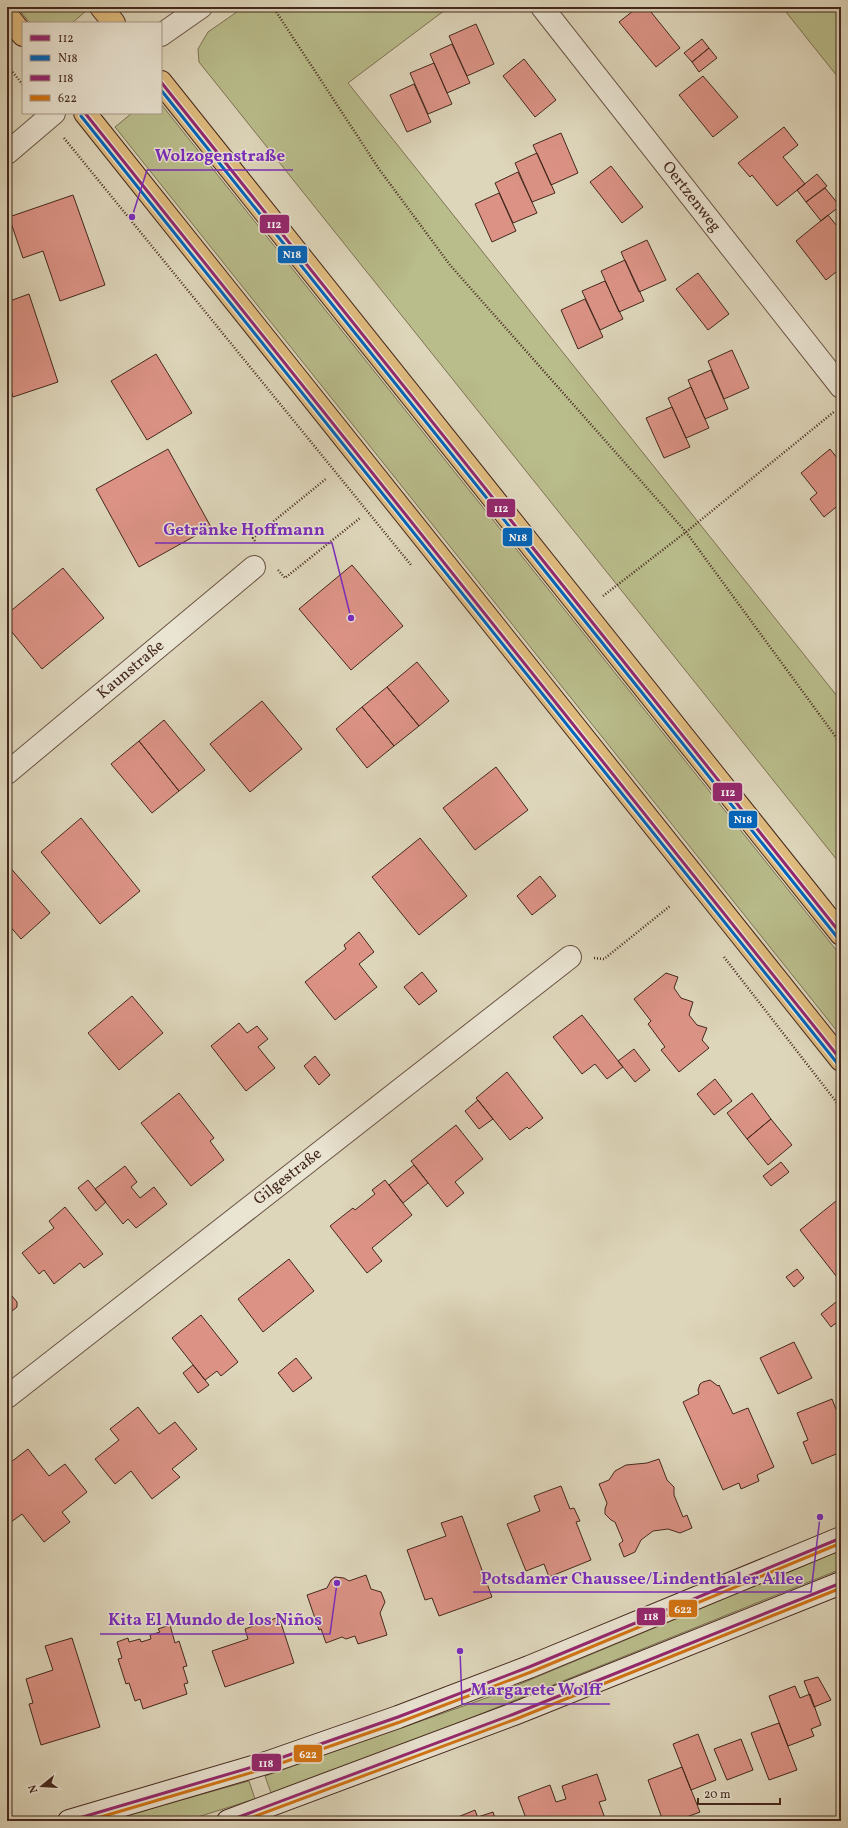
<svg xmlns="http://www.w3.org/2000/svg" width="848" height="1828" font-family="Vollkorn,serif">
<rect width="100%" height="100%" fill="#ded6bb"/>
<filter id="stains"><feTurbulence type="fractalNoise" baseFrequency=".005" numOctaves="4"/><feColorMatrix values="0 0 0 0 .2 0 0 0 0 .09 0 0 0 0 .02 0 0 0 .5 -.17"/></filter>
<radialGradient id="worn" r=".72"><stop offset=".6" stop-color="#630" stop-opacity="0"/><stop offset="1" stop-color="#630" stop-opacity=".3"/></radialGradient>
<path fill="#b9bc8b" stroke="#7e7254" d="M17,7H83L86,11L72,23H30Z
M244,7H449L348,83L841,701V865L199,62L198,49L208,32Z
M782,7H841V81Z
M161,104L841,956V1036L115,127L132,113H161Z
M841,1550V1569L446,1728L271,1793L265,1776L489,1697Z
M249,1781L255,1799L185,1821H106Z"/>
<path fill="#dc9386" stroke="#44281d" d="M638,7H647L680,48L656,67L619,22Z
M476,24L494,64L467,76L449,36Z
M702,39L709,48L692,62L684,53Z
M452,44L470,83L447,93L430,54Z
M709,48L717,58L699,72L692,62Z
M524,59L556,100L535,117L503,76Z
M434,63L452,104L428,114L410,73Z
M703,76L738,117L713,137L679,95Z
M414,84L431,122L407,132L390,95Z
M784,127L798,145L783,157L805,184L777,206L752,175L750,177L738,163Z
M561,133L578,173L551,185L533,145Z
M537,153L555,193L532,202L515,163Z
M611,166L643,207L622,223L590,182Z
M518,172L537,213L513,223L495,183Z
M817,174L827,186L806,202L797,190Z
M825,188L840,206L821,221L806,202Z
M499,193L516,231L492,242L475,204Z
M73,195L105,285L60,301L43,251L23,258L9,217Z
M828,215L841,231V268L826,280L796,241Z
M647,240L666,280L639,292L621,252Z
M625,260L644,301L619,312L601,271Z
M698,273L729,314L708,330L676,289Z
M605,281L623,319L600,330L582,291Z
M29,294L58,382L13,397L7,378V302Z
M585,299L603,337L578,349L561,310Z
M732,350L749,388L724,399L708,361Z
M156,354L192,413L147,440L111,381Z
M711,370L728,409L705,419L688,380Z
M691,387L709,428L686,438L668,398Z
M672,407L690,447L664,458L646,418Z
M168,449L211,527L139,567L96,489Z
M830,449L841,463V503L824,517L810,499L817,493L801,473Z
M352,565L403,626L351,670L299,609Z
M63,568L104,618L42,669L7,626V614Z
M417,662L449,701L419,726L387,687Z
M387,687L419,726L394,746L362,707Z
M262,701L302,749L250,792L210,744Z
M362,707L394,746L367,768L336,729Z
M164,720L205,770L179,791L139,741Z
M139,741L179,791L152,813L111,764Z
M496,767L528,810L475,850L443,808Z
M81,818L140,891L100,924L41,852Z
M420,838L467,896L419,935L372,877Z
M7,864L50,913L21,939L7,923Z
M540,876L556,896L532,915L517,896Z
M359,932L374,952L359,964L377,987L335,1020L305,982L346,949L344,945Z
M422,972L437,991L419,1005L404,987Z
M666,973L678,977L674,988L681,998L693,1002L689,1015L697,1025L707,1028L702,1040L709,1048L679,1072L661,1050L665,1047L648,1024L651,1021L634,999Z
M132,996L163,1033L119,1070L88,1033Z
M582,1015L623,1067L607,1079L595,1064L582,1074L553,1037Z
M239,1023L247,1033L257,1026L268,1039L258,1047L275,1068L246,1091L211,1046Z
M634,1049L650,1070L635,1082L618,1061Z
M315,1056L330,1075L319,1085L304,1066Z
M507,1072L543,1118L529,1129L527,1127L510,1140L476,1098Z
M715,1079L732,1101L714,1115L697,1094Z
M179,1093L214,1138L210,1141L224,1160L191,1186L141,1123Z
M752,1093L771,1119L747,1139L727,1113Z
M478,1100L493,1119L479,1129L465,1111Z
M771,1119L792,1145L768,1165L747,1139Z
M456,1125L483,1159L455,1182L464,1193L447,1207L411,1161Z
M781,1162L789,1172L771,1186L763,1176Z
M414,1165L428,1183L403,1203L389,1185Z
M125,1166L137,1182L131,1187L140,1198L154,1187L167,1204L136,1228L128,1219L123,1224L95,1189Z
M88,1180L106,1202L96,1211L78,1188Z
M385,1180L412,1215L372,1248L382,1261L367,1273L330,1226L353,1208L355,1210L375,1194L372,1190Z
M841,1197V1280L840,1281L800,1230Z
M65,1207L103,1254L84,1268L80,1263L54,1284L44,1270L39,1274L22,1253L54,1228L49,1221Z
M289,1259L314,1291L263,1332L238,1299Z
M797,1269L804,1278L794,1287L786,1277Z
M7,1290L17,1302V1307L7,1315Z
M841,1298V1319L831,1327L821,1314Z
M201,1315L238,1362L221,1376L217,1371L205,1380L172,1338Z
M794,1342L812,1378L778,1394L760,1358Z
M296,1358L312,1378L293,1392L278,1373Z
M193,1365L209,1385L198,1393L183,1373Z
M710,1380L718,1386L719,1385L733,1414L748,1408L774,1467L757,1475L759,1481L741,1489L739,1483L723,1490L683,1402L699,1394L698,1390L700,1384L703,1382Z
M832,1399L841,1422V1452L812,1464L803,1442L808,1440L797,1413Z
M138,1407L159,1434L175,1422L197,1449L172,1469L180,1477L152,1499L131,1471L115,1484L95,1459L119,1440L110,1429Z
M28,1449L49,1476L65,1464L87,1492L62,1512L70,1522L44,1542L22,1514L7,1525V1484L10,1481L7,1478V1465Z
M659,1459L667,1480L674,1487V1495L683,1517L687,1515L692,1528L680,1533L668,1529L653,1531L641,1540L635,1552L624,1557L619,1544L623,1541L615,1522L611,1520L605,1514V1509L607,1503L599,1484L609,1480L615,1471L626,1465L647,1463Z
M561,1486L570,1509L574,1508L580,1521L576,1522L591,1560L549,1577L544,1564L526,1571L507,1524L540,1511L534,1496Z
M462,1516L492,1597L439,1616L432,1598L425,1600L407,1550L446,1536L441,1523Z
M366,1575L371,1589L381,1592L385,1602L380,1613L387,1635L358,1644L355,1636L346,1639L342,1637L326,1643L321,1629L319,1630L307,1595L327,1588L331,1580L335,1577L344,1578L349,1581Z
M279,1617L294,1663L225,1687L212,1651L248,1639L245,1629Z
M170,1625L175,1643L179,1641L187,1666L183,1667L188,1683L184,1684L187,1694L143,1709L140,1699L135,1701L129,1683L126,1684L118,1659L122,1658L117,1642L128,1638L129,1642L140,1639L141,1642L151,1639L150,1635L160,1632L158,1629Z
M72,1638L100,1727L41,1745L29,1704L33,1703L26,1679L53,1670L45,1646Z
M818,1677L831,1700L814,1707L804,1681Z
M795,1686L800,1698L810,1694L821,1725L811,1729L814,1736L788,1746L769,1696Z
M779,1723L797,1770L769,1780L751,1733Z
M698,1734L716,1780L691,1790L673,1744Z
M741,1739L753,1770L727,1780L714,1749Z
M682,1767L700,1812L676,1821H663L648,1780Z
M597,1774L606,1800L599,1802L606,1821H527L518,1797L550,1785L556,1802L566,1799L562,1786Z
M475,1810L479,1821H454L453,1819Z
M493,1812L496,1821H479L478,1817Z"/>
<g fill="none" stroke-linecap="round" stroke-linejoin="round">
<g stroke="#6a5444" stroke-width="24">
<path id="minor" d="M542,7L841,387
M161,35L201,7
M7,153L54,113
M7,773L254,567
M7,1397L570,957"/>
</g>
<g stroke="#44281d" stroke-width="24">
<path id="secondary" d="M69,1821L266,1763L398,1717L529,1667L841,1538
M228,1821L514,1714L841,1583"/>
</g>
<g stroke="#44281d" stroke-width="24">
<path id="primary" d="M101,7L114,23
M7,15L23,35
M161,82L841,934
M85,113L841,1060"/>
</g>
<path stroke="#44281d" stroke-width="2.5" stroke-dasharray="1 2" stroke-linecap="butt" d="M273,7L379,169L450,265L686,532L841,744
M7,65L23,85
M64,138L411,565
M255,541L253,538L327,478
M278,570L285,578L360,518
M603,596L686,532L835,411
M724,957L841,1108
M594,958L604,959L670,906"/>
<use href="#minor" stroke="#eae4d3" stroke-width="22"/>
<use href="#secondary" stroke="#eae4d3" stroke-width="22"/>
<use href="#primary" stroke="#dfbb7e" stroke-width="22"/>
<g stroke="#eae4d3" stroke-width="6">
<path id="bus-1" d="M161,82L841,934
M85,113L841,1060"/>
</g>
<g stroke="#eae4d3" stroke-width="6">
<path id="bus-2" d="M161,90L837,937
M81,116L837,1063"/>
</g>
<g stroke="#eae4d3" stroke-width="6">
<path id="bus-3" d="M69,1821L266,1763L398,1717L529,1667L841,1538
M228,1821L514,1714L841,1583"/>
</g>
<g stroke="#eae4d3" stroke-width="6">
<path id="bus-4" d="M87,1821L267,1768L400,1722L531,1672L841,1543
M242,1821L516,1719L841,1588"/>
</g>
<use href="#bus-1" stroke="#95276e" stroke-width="3"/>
<use href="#bus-2" stroke="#0065bd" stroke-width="3"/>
<use href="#bus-3" stroke="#95276e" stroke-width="3"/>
<use href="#bus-4" stroke="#d27414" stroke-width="3"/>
</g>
<g text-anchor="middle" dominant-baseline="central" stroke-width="3" stroke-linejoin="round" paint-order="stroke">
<g font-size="16" fill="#44281d" stroke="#eae4d3">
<text transform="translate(691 197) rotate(52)">Oertzenweg</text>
<text transform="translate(131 670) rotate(-40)">Kaunstraße</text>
<text transform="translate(288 1177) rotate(-38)">Gilgestraße</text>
</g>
</g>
<path fill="none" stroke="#7b2cbf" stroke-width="1.5" d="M132 217L147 170H293M351 618L332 543H155M820 1517L811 1592H473M337 1583L330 1634H100M460 1651L462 1704H610"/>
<g fill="#7b2cbf" stroke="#eae4d3" stroke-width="1.5">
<circle cx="132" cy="217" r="4"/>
<circle cx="351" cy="618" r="4"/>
<circle cx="820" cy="1517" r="4"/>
<circle cx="337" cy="1583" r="4"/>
<circle cx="460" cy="1651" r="4"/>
</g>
<g font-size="17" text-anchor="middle" font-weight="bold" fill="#7b2cbf" stroke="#eae4d3" stroke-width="3" stroke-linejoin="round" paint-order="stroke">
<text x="220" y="161">Wolzogenstraße</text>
<text x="244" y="535">Getränke Hoffmann</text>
<text x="642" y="1584">Potsdamer Chaussee/Lindenthaler Allee</text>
<text x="215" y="1625">Kita El Mundo de los Niños</text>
<text x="536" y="1695">Margarete Wolff</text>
</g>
<g stroke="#eae4d3" stroke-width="1.5">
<rect x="259" y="214" width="31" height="20" rx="4" fill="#95276e"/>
<rect x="277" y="245" width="31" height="19" rx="4" fill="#0065bd"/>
<rect x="486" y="498" width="30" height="20" rx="4" fill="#95276e"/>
<rect x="502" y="527" width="31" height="20" rx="4" fill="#0065bd"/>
<rect x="712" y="782" width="31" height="20" rx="4" fill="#95276e"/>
<rect x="728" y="810" width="30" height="19" rx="4" fill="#0065bd"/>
<rect x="668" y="1599" width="30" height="19" rx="4" fill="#d27414"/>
<rect x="636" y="1607" width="30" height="19" rx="4" fill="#95276e"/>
<rect x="293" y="1744" width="30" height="19" rx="4" fill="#d27414"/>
<rect x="251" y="1753" width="31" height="19" rx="4" fill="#95276e"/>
</g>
<g font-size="11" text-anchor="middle" font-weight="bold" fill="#fff">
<text x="274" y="228">112</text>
<text x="292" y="258">N18</text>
<text x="501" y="512">112</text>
<text x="518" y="541">N18</text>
<text x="728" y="796">112</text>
<text x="743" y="823">N18</text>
<text x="683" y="1613">622</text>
<text x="651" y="1620">118</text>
<text x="308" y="1758">622</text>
<text x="266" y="1767">118</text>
</g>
<rect width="848" height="1828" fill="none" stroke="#ded6bb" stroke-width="24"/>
<rect x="8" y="8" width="832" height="1812" fill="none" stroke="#44281d" stroke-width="2"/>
<rect x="12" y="12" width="824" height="1804" fill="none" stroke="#44281d"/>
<rect x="22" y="22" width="140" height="92" fill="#eae4d3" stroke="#a8998a"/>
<rect x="30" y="35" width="20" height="6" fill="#95276e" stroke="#a8998a"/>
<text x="58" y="42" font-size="12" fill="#44281d">112</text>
<rect x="30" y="55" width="20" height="6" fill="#0065bd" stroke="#a8998a"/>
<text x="58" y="62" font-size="12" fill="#44281d">N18</text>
<rect x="30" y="75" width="20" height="6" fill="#95276e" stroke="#a8998a"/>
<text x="58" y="82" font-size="12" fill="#44281d">118</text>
<rect x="30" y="95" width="20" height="6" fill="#d27414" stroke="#a8998a"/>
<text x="58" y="102" font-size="12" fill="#44281d">622</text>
<g transform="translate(42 1786) rotate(252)" stroke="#eae4d3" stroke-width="3" paint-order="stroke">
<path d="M0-3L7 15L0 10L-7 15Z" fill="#44281d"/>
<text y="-6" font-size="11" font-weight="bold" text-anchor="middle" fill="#44281d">N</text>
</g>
<path d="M698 1798v6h82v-6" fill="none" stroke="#44281d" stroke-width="2"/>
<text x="704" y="1798" font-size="12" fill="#44281d" stroke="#eae4d3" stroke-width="3" paint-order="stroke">20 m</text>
<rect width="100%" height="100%" filter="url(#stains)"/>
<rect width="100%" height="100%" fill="url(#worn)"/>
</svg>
